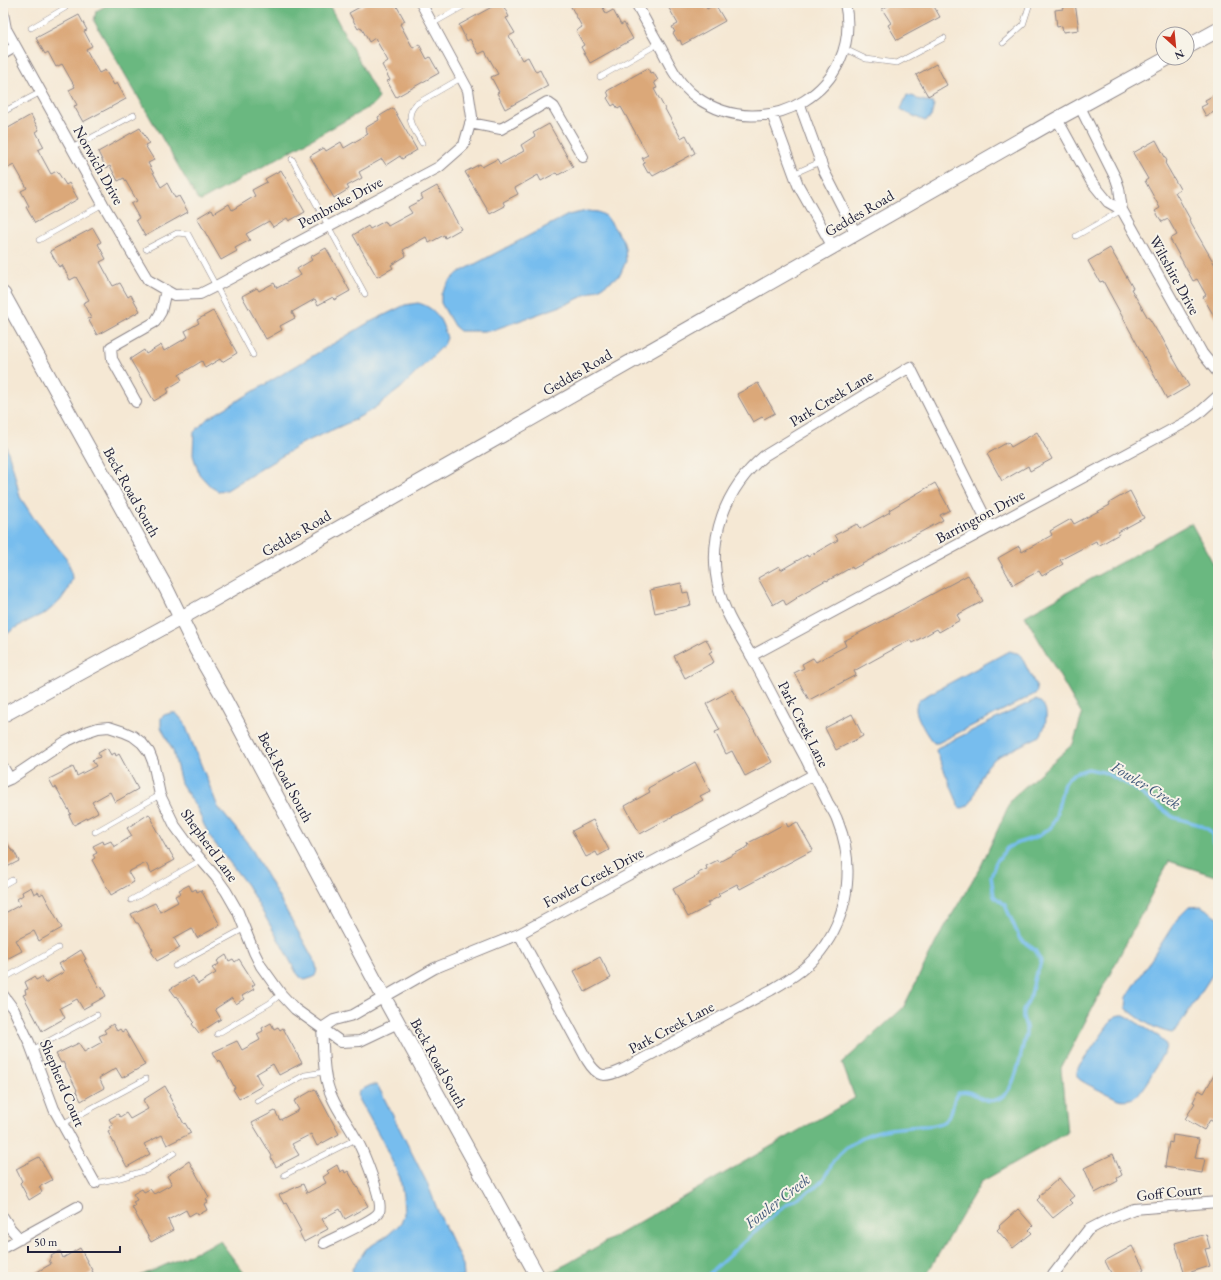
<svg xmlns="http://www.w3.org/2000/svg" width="1221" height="1280" font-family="'EB Garamond',serif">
<rect width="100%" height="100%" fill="#f7f3e8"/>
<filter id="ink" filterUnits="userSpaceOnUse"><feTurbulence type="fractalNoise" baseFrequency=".025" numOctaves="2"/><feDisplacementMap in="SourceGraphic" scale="8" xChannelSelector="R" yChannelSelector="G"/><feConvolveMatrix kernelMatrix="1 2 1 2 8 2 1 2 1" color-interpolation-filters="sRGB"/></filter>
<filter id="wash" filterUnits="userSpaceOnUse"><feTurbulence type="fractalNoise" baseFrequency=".012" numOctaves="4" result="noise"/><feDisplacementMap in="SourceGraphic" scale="16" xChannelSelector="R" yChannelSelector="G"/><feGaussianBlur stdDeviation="0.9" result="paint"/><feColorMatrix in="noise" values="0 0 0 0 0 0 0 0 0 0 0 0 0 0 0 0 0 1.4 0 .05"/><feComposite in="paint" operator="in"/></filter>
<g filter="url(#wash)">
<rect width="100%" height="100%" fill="#f5e8d4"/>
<path fill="#6bb880" stroke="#466d5e" d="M111,3H328L379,98L373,105L201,201L198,200L94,21L96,11Z
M1191,523L1218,572V877L1169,861L1061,1068L1067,1133L981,1182L925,1277H541L567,1264L855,1098L842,1063L903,1008L938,938L981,866L1012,798L1073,744L1082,715L1025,616Z
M220,1241L247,1277H138Z"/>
<path fill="#77bdee" stroke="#4c7094" d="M907,95L915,97L917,99L933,103L934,105L931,117L925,121C917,118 911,114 902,111L901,109Z
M587,211L598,212L606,216L623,240L625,247L626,261L620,275L602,287L567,304L490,331H460L454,326L441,303V294L449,282L458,273L568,215Z
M418,303C437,308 442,321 447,338L444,345L401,388L372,410L350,422L303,443L227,490L218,491L211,487L199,474L193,455L194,432L207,419L368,323L405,305Z
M3,441L6,446L13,468L20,497L33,517L67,559L71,570L72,579L67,591L60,601L46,613L34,618L15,628L3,637Z
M1009,651L1020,654L1036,686L1037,691L1035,694L938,743H934C928,738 915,715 916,708C916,704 918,701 920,699Z
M1035,700C1051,703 1047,726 1040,736L997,757C981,768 979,785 971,802C968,806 965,808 960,808L958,806L957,801L936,751L937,748L1010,712Z
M171,713H176L184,722L218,807L250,846L314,960C317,966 318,972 314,977L305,980L301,978L296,972L281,944L247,885L213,841L204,825L198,810L181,783L173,751L161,727V718L164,715Z
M1201,906L1218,917V966L1177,1029L1172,1033C1155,1030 1139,1019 1126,1008L1127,997L1177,919L1189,907Z
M1120,1015H1124L1128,1017L1161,1038L1166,1045L1165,1050C1157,1063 1144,1094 1130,1099C1126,1100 1122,1100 1118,1099C1109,1094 1084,1084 1078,1078C1076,1075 1077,1072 1078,1068L1112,1020L1116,1016Z
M371,1085H376L380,1090L428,1185L439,1214L463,1265L464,1277H354L352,1269L366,1249L388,1235L398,1226L402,1221L404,1215L403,1196L400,1178L382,1140L359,1099L358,1094L359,1091Z"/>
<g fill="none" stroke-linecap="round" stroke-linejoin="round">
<path stroke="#77bdee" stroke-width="3.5" d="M706,1277C731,1254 756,1230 782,1208C794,1198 810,1193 820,1183C826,1177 829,1169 833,1162C840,1152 852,1142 863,1137C881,1128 901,1128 920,1126C927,1126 934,1126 941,1123C958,1115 949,1095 961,1092C974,1088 985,1110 1003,1096C1017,1086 1021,1050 1026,1034V1027L1023,1017V1011L1031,995L1035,976L1039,969L1041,961L1035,950L1020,939L1005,905L994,896L991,876L996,862L1007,848L1015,844L1039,836L1051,827L1056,816L1064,783L1073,774L1088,769L1103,772L1131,786L1173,817L1200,825L1209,830L1213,836L1218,866"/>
</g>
<g id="blocks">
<path fill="#dba879" d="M367,3H395L405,21L400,24L413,48L419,44L427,59L430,57L439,73L396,97L387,81L390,80L382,65L388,61L375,38L369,42L361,27L358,29L349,13Z
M499,3H502L509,17L506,18L515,33L509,36L522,60L528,57L536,72L540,70L548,86L505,109L497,93L499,92L491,77L498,74L485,51L479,54L470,39L467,41L459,25Z
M569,3H601L606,14L613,10L621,25L624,23L633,39L590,63L581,47L584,45L576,31L582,27Z
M666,3H704L707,9L715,4L725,21L682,45L680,40L678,41L673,33L675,32L672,27L678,24Z
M893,3H932L940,17L897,40L888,25L891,23L882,9Z
M1075,3L1079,30L1063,32L1062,26L1057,27L1055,10L1063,9L1062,4Z
M79,15L87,30L84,31L92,46L86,49L99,73L105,70L114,85L117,83L126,99L83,122L74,106L77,105L69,90L75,87L62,64L56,67L48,52L45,54L36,38Z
M936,64L947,85L928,96L916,75Z
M648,68L650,73L653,72L658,80L654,82L657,88L654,89L681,138L686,135L695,153L653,176L650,172L648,173L643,164L645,163L642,158L648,155L621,107L618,109L615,104L612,106L607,98L609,96L607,91Z
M1218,93V110L1206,116L1201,107L1207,104L1205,100Z
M393,108L417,150L402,159L400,156L386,165L382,159L359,172L362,178L347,186L349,189L334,198L310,156L324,148L326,151L341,142L344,148L368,134L365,128L379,120L378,117Z
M31,115L39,130L36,132L44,147L38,150L51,174L57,171L66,185L69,183L78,199L35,223L26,207L29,206L21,191L27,188L14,165L8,168L3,159V131Z
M549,124L573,167L558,175L556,173L541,181L538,175L515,188L518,194L503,202L505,206L490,214L465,172L480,164L482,167L497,159L500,164L524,151L521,145L535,136L533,133Z
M140,128L149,143L145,145L154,160L148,163L161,187L167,183L175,198L179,196L188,212L145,236L136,220L139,218L131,204L137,201L124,178L118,181L110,166L106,168L98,152Z
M1156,140L1167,161L1165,163L1180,189L1175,192L1190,219L1189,220L1218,270V323L1203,297L1206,295L1197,279L1193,281L1170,239L1177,235L1168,219L1162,222L1155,211L1160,208L1145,181L1148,179L1133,153Z
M281,170L305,212L289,221L287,218L273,227L269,221L246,234L250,240L235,248L237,251L221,260L197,218L212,209L214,213L229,204L232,210L255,196L252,190L267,182L265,179Z
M437,186L461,229L445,238L444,235L429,243L426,237L403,250L406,256L391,265L393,268L377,277L353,235L368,226L370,229L385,221L388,226L412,213L408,207L423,199L421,195Z
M93,228L101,242L98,244L106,259L100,262L113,286L120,283L128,297L131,295L140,311L97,335L88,319L91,318L83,303L89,300L76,277L70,280L62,265L59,267L50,251Z
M326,248L350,291L334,300L333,297L318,305L315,299L292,312L295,318L280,326L282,330L266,339L242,296L257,288L259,291L274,283L277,288L301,275L297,269L312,260L310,257Z
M1110,248L1133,288L1131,289L1148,318H1149L1160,336H1161L1189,386L1167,399L1103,281L1100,282L1088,261Z
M213,311L237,353L222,362L220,359L205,368L202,361L179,375L182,380L167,389L169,392L154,401L130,359L144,350L146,354L161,345L164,351L188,337L185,331L199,323L197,320Z
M758,383L775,413L764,419L762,417L753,422L737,394Z
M1037,432L1052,459L1030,471L1028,466L1002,481L987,454L1008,442L1011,447Z
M935,483L950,510L940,515L943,520L853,569L852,567L827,581L826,580L796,597L797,598L786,605L783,599L773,605L758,578L779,566L781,570L807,555L808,557L838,540L835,535L857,524L860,529L890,512L889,510Z
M1130,491L1144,518L1118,532L1119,534L1098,546L1096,541L1060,560L1063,564L1042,576L1039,571L1013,585L998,558L1019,546L1022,552L1052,535L1050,531L1071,519L1074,524L1110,505L1109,503Z
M968,575L983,601L957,615L960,620L939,632L937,629L912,643L910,640L854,671L856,675L809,700L794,673L804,668L802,664L813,658L816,662L846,646L844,641Z
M681,583L683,593L688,592L691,605L655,613L650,590Z
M706,639L712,651L709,653L714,662L685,678L674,656Z
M732,690L772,762L745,776L732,751L726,754L715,732L720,730L706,704Z
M852,714L863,736L836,750L825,728Z
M107,748L111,755L115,753L116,756L119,754L138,789L115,802L110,792L92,802L98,812L74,825L69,815L71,814L56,787L54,788L49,779L73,767L77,776L96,766L92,760L100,757L98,753Z
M695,762L710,791L700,796L703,800L640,834L625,806L650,792L648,788Z
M149,814L154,823L153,824L168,851L169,850L175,860L151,873L146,863L128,872L134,882L111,895L92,860L95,858L93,855L97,853L93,846L103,841L104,844L111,841L114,847L132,836L127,828Z
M593,820L609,850L598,856L596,852L586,857L572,831Z
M797,822L813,850L740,889L737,884L718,894L720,896L707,903L709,906L688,917L673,889L699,875L698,873L707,869L706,866L718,860L719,862L749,846L748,843L760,837L786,823L788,827Z
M3,836L12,851H14L19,861L3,869Z
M189,885L192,891L196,889L197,892L201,890L220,925L197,938L192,928L174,938L180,948L157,961L151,951L153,950L138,923H136L131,914L155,903L160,912L178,902L175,896L181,893L179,890Z
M31,887L34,894L38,892L40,895L43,893L62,928L39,941L34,931L16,940L22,951L3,961V914L20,905L17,899L23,895L22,892Z
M81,950L86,959L84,960L99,987L101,986L106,996L83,1009L77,999L60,1008L65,1018L42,1031L23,995L26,994L25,990L28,989L25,982L34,977L36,980L42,977L45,983L64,972L59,964Z
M226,955L229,961L233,959L235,962L239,959L255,984L252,986L254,989L242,996L244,999L236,1004L232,998L215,1009L221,1019L199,1033L192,1024L194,1022L177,996L176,997L170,989L193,976L198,984L216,973L212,968L219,964L217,961Z
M600,957L611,978L585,992L574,971Z
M271,1023L274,1029L278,1027L280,1030L283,1028L302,1063L279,1075L273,1064L256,1074L262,1086L239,1099L233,1089L235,1088L220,1060L218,1062L213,1052L237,1041L242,1050L260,1040L257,1034L263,1031L262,1028Z
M113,1024L117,1031L120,1029L122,1032L125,1030L145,1065L122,1078L116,1068L99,1078L104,1088L81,1101L76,1091L77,1090L63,1062L61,1063L56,1054L79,1043L84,1052L102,1042L99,1036L106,1033L104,1030Z
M1218,1068V1124L1210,1120L1204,1130L1185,1119L1195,1103L1193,1102L1199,1090L1204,1093Z
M165,1086L170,1095L169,1096L184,1124L185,1123L191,1133L167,1145L162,1135L144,1144L150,1154L127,1167L108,1132L111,1130L109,1127L113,1125L109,1119L118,1114L120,1117L126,1113L130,1119L148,1109L143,1100Z
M315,1089L339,1134L317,1146L311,1134L292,1144L299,1155L276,1167L271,1158L272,1156L252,1123L275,1111L280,1120L299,1110L294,1101Z
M1173,1135L1199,1139L1195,1158L1205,1159L1202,1173L1165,1167L1169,1142L1172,1143Z
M1113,1154L1122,1175L1117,1178L1118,1181L1095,1193L1084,1168Z
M39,1157L52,1180L39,1187L42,1192L29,1200L20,1183L22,1181L16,1169Z
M189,1161L209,1197L206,1199L208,1202L204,1204L207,1210L198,1215L196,1212L189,1216L186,1210L168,1220L173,1230L151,1242L132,1207L135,1206L133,1202L137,1200L133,1194L142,1189L144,1192L150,1189L154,1194L172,1184L167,1176Z
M337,1165L340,1172L344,1170L345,1173L348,1171L368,1206L345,1219L340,1209L322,1219L328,1229L304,1242L299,1232L301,1231L286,1203L284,1204L279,1195L303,1184L307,1193L326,1183L323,1177L329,1173L327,1171Z
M1059,1178L1074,1196L1069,1200L1072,1203L1053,1218L1037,1200L1040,1197L1039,1196Z
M1018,1209L1033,1226L1029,1230L1032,1233L1013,1248L997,1230L1000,1227L999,1226Z
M1206,1234L1210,1248L1205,1249L1210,1266L1185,1274L1175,1243Z
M1132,1246L1144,1269L1130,1277H1113L1105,1261Z
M80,1248L93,1272L84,1277H28L51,1264L49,1260L52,1258L51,1256L60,1251L63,1258Z"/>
</g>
</g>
<g filter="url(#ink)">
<use href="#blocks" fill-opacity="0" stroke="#8c8588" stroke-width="1"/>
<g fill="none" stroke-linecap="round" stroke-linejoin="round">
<g stroke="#8c8588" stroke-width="6">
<path id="service" d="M432,24L469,3
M31,28L65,8L62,3
M1003,43L1023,25L1030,3
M845,49L866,59L897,63L944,38
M600,77L658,44
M3,112L41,92
M422,143C414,129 403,118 416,104L461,78
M72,148L134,115
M292,159L365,294
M793,174L820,162
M1076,236L1122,210
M39,240L103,204
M146,249L177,233L188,234L253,355
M95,832L160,795
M3,885L12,880
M131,900L201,860
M175,966L245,928
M3,979L58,948
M217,1034L270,1003L281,994
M32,1050L97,1015
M257,1101L305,1075L324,1072
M62,1124L146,1079
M284,1175L356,1139
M95,1183L120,1178L147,1170L174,1153"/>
</g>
<g stroke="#8c8588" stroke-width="12">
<path id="minor" d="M636,3C644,18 652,33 661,48C670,66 679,85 696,97C766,147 864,89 845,3
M3,13L6,29L103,204L148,280L174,295L200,294L216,286L439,167L464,145L472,117L468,90L421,3
M3,54L15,47
M800,105L824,171L856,234
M772,114L798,185L833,247
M1057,119L1091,181L1108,202L1122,210L1119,188L1116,179L1080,107
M470,123L501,129L547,102L554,107L583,157
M1122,210L1202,353L1218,373
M136,402L112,359L111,347L155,322L161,312L166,290
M751,656L1186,422L1198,414L1218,396
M3,767L10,779
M3,782L10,779L65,742L86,732L98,728L109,727L124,732L133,736L142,743L149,752L153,762L160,795L175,826L191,848L216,877L226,891L238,912L254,952L261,966L281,994L295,1009L341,1042L360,1041L398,1023
M519,934L587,1060C598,1078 604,1078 622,1070L771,990C792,978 812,965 825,945C850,909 854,862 838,822C836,815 832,809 828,803C821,788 813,774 806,759C788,726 771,692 753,659C741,637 725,615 719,590C706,539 725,489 764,456L910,367L990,527
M3,995L14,1010L29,1042L54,1109L95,1183
M322,1028L334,1020L353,1015L435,968L519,934L813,775
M322,1028C324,1052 322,1075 332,1097C338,1111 348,1124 355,1137C362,1148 384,1201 379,1212C375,1220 334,1238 324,1243
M3,1217L10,1228L20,1239
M3,1248L77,1207
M1053,1275L1088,1230L1109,1219L1134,1209L1218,1202"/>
</g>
<g stroke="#8c8588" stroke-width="16">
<path id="secondary" d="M1187,47L1218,30
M3,294L166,588L196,649L224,698L381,992L538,1277
M3,715L181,618L1057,119L1168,58"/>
</g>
<use href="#service" stroke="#fff" stroke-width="5"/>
<use href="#minor" stroke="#fff" stroke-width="10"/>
<use href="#secondary" stroke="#fff" stroke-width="14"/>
</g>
</g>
<g text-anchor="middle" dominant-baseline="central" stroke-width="4" stroke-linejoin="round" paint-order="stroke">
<g font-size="15" fill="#22223b" stroke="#f7f3e8">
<text transform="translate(99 165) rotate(61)">Norwich Drive</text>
<text transform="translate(340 202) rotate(-28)">Pembroke Drive</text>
<text transform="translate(859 213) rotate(-30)">Geddes Road</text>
<text transform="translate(1175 275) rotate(61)">Wiltshire Drive</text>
<text transform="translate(577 372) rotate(-30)">Geddes Road</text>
<text transform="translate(831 398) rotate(-31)">Park Creek Lane</text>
<text transform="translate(132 492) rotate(61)">Beck Road South</text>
<text transform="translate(980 516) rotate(-28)">Barrington Drive</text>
<text transform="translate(296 533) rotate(-30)">Geddes Road</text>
<text transform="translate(804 724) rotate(63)">Park Creek Lane</text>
<text transform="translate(286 777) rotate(62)">Beck Road South</text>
<text transform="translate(210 845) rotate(54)">Shepherd Lane</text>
<text transform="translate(593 877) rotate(-28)">Fowler Creek Drive</text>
<text transform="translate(671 1027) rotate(-28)">Park Creek Lane</text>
<text transform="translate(439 1063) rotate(61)">Beck Road South</text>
<text transform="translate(63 1083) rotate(67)">Shepherd Court</text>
<text transform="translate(1169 1192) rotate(-6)">Goff Court</text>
</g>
<g font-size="16" font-style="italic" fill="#40587a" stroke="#f7f3e8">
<text transform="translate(1146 785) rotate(31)">Fowler Creek</text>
<text transform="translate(777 1201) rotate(-38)">Fowler Creek</text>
</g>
</g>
<rect width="1221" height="1280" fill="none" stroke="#f7f3e8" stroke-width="16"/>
<g transform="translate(1175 46) rotate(153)"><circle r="19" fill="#f7f3e8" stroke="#a29fa3"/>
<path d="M0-3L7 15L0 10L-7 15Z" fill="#c8321e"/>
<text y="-6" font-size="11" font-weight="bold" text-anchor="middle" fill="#22223b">N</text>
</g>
<path d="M28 1246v6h92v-6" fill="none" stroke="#22223b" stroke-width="2"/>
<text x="34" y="1246" font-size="12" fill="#22223b" stroke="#f7f3e8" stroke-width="3" paint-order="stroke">50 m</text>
</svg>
